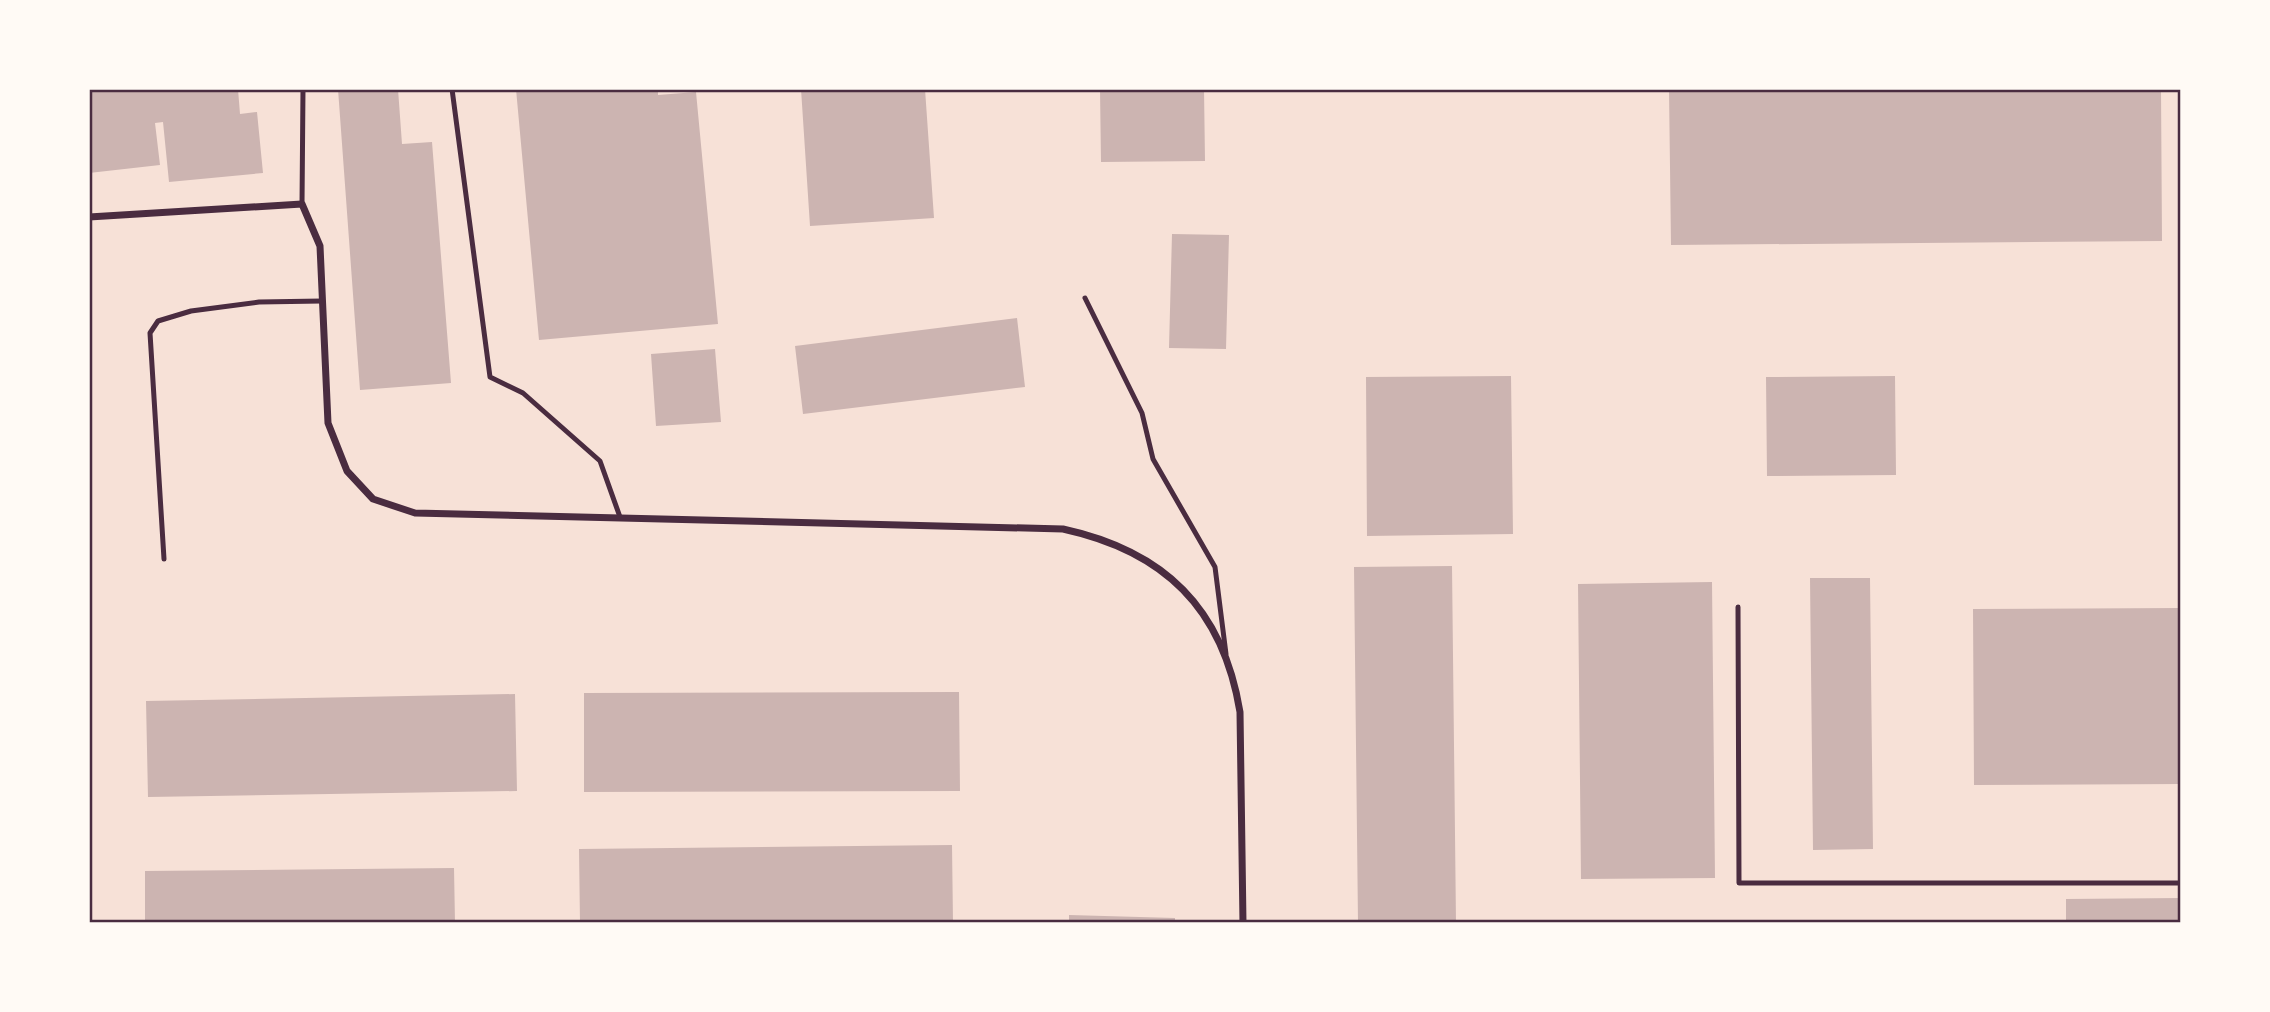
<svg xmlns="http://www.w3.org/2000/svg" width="2270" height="1012" font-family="'DejaVu Sans',sans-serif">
<rect width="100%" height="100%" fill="#f7e1d7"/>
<path fill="#ccb4b1" d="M89,89H238L240,114L257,112L263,173L169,182L163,122L155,123L160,165L89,173Z
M338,89H398L402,144L432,142L451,383L360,390Z
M516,89H658V95L696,92L718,324L539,340Z
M801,89H925L934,218L810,226Z
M1100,89H1204L1205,161L1101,162Z
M1669,89H2161L2162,241L1671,245Z
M1172,234L1229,235L1226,349L1169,348Z
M1017,318L1025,387L803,414L795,346Z
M715,349L721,422L656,426L651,354Z
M1511,376L1513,534L1367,536L1366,377Z
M1895,376L1896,475L1767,476L1766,377Z
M1452,566L1456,923H1358L1354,567Z
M1810,578H1870L1873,849L1813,850Z
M1712,582L1715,878L1581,879L1578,584Z
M2181,608V784L1974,785L1973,609Z
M959,692L960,791L584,792V693Z
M515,694L517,791L148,797L146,701Z
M952,845L953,923H580L579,849Z
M454,868L455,923H145V871Z
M2181,898V923H2066V899Z
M1069,915L1175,918V923H1069Z"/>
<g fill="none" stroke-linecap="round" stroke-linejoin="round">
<path stroke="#4a2c40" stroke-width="5" d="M452,89L490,377L523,393L600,461L620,517
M302,204L303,89
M1085,298L1142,413L1153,459L1215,567L1226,654
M164,559L150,333L158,321L191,311L259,302L322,301
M1738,607L1739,883H2181"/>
<path stroke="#4a2c40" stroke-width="7" d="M89,217L302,204L320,246L328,423L347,471L373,499L415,513L1063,529C1164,551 1223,608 1240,712L1243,923"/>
</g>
<rect width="2270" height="1012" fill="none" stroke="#fffaf5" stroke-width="182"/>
<rect x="91" y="91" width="2088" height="830" fill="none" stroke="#4a2c40" stroke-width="2.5"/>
</svg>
